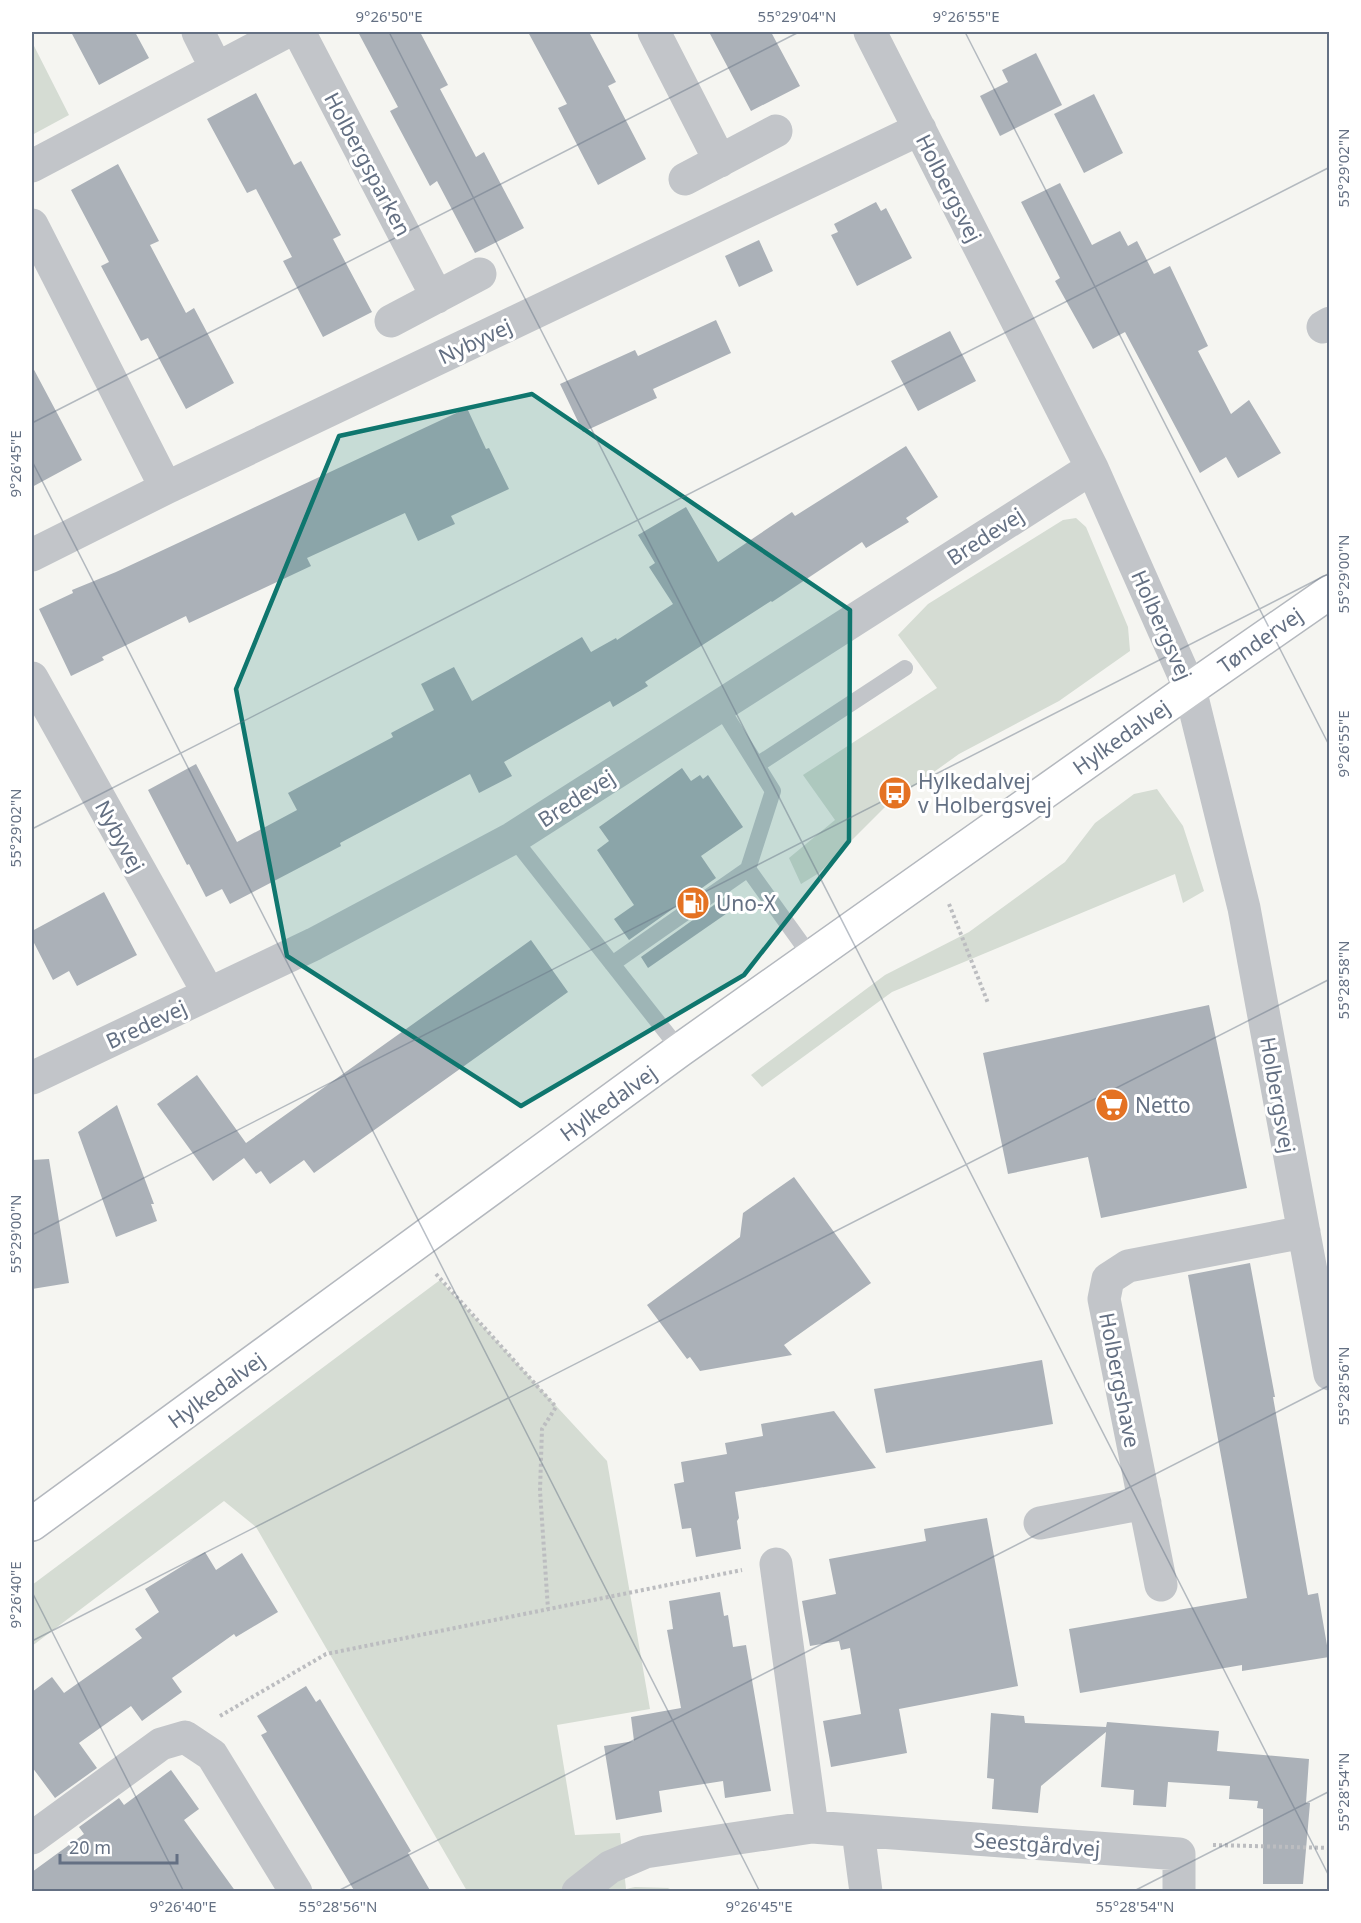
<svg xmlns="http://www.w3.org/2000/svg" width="1361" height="1923" font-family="'Noto Sans',sans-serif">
<rect width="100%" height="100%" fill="#f5f5f1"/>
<path fill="#d5dcd3" d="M32,42L69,115L32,135Z
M1076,518L1086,527L1128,627L1130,651L1059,701L959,754L885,807L819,873L801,884L789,858L835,820L803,775L937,688L898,635L928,604L1063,520Z
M1157,789L1183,826L1204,891L1183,903L1175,874L892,992L762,1087L751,1075L885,975L969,932L1065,862L1095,823L1134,794Z
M440,1280L607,1461L650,1709L557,1725L575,1835L620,1833L626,1889L635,1887L670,1888L661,1892L467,1891L256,1527L224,1501L32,1646V1585Z"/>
<path fill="#abb1b8" d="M71,32H135L149,58L99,85Z
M358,32H420L448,85L440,89L476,157L484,152L524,228L475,253L437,181L430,186L390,111L398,107Z
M528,32H589L616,82L608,86L646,159L598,185L558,108L567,104Z
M709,32H771L800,86L751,111Z
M1036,53L1062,105L1000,136L980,96L1008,82L1002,70Z
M256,93L294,165L301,161L341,235L333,239L372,312L323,337L283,261L292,257L256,189L247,193L207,119Z
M1094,94L1123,153L1084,173L1054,114Z
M118,164L159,241L150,245L186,313L194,308L234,383L186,409L148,338L141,341L101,266L109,262L71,190Z
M1060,183L1092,245L1120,231L1128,246L1137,241L1154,274L1170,266L1208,346L1198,351L1231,414L1249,400L1281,453L1238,478L1226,457L1200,473L1125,332L1093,349L1055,281L1060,278L1021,202Z
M876,202L881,211L886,208L912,258L857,286L831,235L838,232L834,224Z
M759,240L773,271L739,287L725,256Z
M716,320L731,353L653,389L657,398L583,432L560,384L635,350L638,356Z
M950,331L976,381L918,411L891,361Z
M32,366L82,460L32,487Z
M467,408L486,449L489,448L509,489L451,516L455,524L418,541L405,513L307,558L311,566L189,623L186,616L102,657L104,660L71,676L39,609L73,593L72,590L116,572Z
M906,446L938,497L906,518L909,522L866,548L862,542L772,602L771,601L645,682L648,686L613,707L610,701L504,762L512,776L479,793L470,774L340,843L341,846L230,904L222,889L206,897L189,864L187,865L148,790L196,764L237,842L297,810L288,793L393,737L391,733L434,710L421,684L454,667L472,701L582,637L591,652L616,638L617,640L673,604L649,567L655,563L638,535L686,507L718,562L792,512L795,516Z
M682,768L691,781L700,775L703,779L708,775L743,827L701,856L716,878L629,940L614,919L634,905L597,850L609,841L599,827Z
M104,892L137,955L77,986L69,971L53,980L32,939V931Z
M728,895L736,907L648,968L641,957Z
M531,940L568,992L314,1173L304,1160L270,1184L261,1171L256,1174L244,1158L213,1181L157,1104L197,1075L246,1143Z
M1209,1005L1247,1188L1101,1218L1088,1157L1008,1174L983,1053Z
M117,1105L154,1204H151L157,1221L116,1237L78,1132Z
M49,1159L69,1283L32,1289V1160Z
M794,1177L871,1283L784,1345L792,1355L700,1371L690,1357L687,1359L647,1305L740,1237L743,1213Z
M1250,1263L1275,1397H1273L1308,1595L1318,1593L1329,1657L1242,1671V1665L1080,1693L1069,1629L1247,1598L1188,1275Z
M1042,1360L1053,1424L886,1453L874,1389Z
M834,1411L876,1468L735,1492L739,1518L737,1521L741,1549L696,1557L691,1528L682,1529L674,1484L684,1482L681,1462L727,1454L725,1443L763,1436L761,1424Z
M987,1518L1018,1686L899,1709L907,1753L831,1767L823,1721L861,1714L850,1648L841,1650L839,1641L810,1646L802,1601L836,1594L829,1559L926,1541L924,1529Z
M205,1552L216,1570L242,1553L278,1612L236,1637L234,1634L172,1678L182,1692L142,1721L131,1706L79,1743L97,1768L55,1798L32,1767V1692L52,1677L64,1693L142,1638L135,1629L159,1612L145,1589Z
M720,1592L724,1616L728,1615L733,1647L746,1645L771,1791L725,1798L723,1781L659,1791L662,1812L616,1820L604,1746L634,1741L631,1717L681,1708L667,1630L673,1629L669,1601Z
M306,1686L316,1702L320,1699L376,1792L411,1851L408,1853L431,1892H355L261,1735L267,1732L257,1716Z
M991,1713L1024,1716L1025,1723L1106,1727L1107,1722L1219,1731L1217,1751L1309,1759L1306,1803H1310L1303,1884H1263V1809L1257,1808L1258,1801L1229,1799L1230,1786L1168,1782L1166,1807L1133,1805L1134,1790L1101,1787L1106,1732L1041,1786L1038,1813L992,1809L994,1779L987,1778Z
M171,1770L199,1809L184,1820L236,1892H32V1872L84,1834L79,1827L119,1798L124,1805Z"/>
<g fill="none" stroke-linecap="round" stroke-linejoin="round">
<g stroke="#b4b8be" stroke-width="36">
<path id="secondary" d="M32,1524L680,1050L1190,689L1330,592"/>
</g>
<path stroke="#bcbdc0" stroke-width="4" stroke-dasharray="3 3" stroke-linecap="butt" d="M949,904L988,1003
M436,1274L556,1407L542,1429L540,1491L548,1609
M220,1716L326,1654L742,1570
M1213,1845L1330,1848"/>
<path stroke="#c2c5c9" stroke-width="16" d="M720,706L773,791L748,869L812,958
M757,765L905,668
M513,838L680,1050
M612,964L748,869"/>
<path stroke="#c2c5c9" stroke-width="33" d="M198,32L216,68
M299,32L437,297
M654,32L720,161
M870,32L1092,468L1190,689L1244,908L1330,1374
M32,166L286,32
M685,179L776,131
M32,225L166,488
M391,321L480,274
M1323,327L1330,323
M32,555L166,488L920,129
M32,678L209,994
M32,1078L314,944L513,838L1092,468
M1040,1523L1145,1503
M776,1564L812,1827
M1161,1585L1104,1299L1108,1279L1128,1266L1304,1232
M858,1831L866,1892
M32,1838L161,1744L185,1737L212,1755L296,1892
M578,1892L610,1867L645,1852L812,1827L1179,1854V1892"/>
<use href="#secondary" stroke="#fff" stroke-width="33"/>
</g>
<path fill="#0f766e" fill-opacity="0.2" stroke="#0f766e" stroke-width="4.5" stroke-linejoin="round" d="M532,394L850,610L849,841L744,975L521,1106L287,956L236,689L339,436Z"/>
<path fill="none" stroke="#647083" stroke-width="1.5" stroke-opacity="0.45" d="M389,32L1330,1878M965,32L1330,747M32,423L799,32M32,461L760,1892M32,829L1330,167M32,1235L1330,573M32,1592L184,1892M32,1641L1330,979M336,1892L1330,1385M1132,1892L1330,1791"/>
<defs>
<g id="bus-disc" transform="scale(1.725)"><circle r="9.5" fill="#e47223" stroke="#fff"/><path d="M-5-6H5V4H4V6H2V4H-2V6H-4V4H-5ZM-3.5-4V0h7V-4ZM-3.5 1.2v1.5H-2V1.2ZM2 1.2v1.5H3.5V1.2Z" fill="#fff"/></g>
<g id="fuel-disc" transform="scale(1.725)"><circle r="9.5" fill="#e47223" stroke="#fff"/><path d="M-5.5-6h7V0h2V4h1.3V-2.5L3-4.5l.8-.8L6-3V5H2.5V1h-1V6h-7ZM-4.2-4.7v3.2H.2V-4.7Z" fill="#fff"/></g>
<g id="supermarket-disc" transform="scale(1.725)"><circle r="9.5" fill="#e47223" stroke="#fff"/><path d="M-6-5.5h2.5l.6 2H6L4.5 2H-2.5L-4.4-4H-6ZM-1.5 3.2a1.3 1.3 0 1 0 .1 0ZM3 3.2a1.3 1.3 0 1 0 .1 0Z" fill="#fff"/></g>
</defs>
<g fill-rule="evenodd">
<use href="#bus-disc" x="895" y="793"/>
<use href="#fuel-disc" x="693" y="903"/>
<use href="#supermarket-disc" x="1112" y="1105"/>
</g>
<g text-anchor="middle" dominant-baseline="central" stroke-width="6" stroke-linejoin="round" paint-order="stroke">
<g font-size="21" fill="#647083" stroke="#fff">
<text transform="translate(368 164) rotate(62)">Holbergsparken</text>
<text transform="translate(949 188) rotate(63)">Holbergsvej</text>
<text transform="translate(475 341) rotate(-25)">Nybyvej</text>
<text transform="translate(985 536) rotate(-33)">Bredevej</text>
<text transform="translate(1162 625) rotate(66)">Holbergsvej</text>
<text transform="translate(1260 640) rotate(-35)">Tøndervej</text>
<text transform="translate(1121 737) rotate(-35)">Hylkedalvej</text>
<text transform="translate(576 798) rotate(-33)">Bredevej</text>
<text transform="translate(120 836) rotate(61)">Nybyvej</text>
<text transform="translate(146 1024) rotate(-25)">Bredevej</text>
<text transform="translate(1278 1095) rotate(80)">Holbergsvej</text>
<text transform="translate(608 1103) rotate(-36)">Hylkedalvej</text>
<text transform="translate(1120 1380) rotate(79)">Holbergshave</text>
<text transform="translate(216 1390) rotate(-36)">Hylkedalvej</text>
<text transform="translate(1037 1844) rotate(4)">Seestgårdvej</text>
</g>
<g font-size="21" fill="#647083" stroke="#fff" text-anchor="start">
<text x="918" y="781">Hylkedalvej<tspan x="918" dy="24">v Holbergsvej</tspan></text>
<text x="716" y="903">Uno-X</text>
<text x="1135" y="1105">Netto</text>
</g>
</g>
<rect width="1361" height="1923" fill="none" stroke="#ffffff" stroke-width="66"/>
<path d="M60 1854v9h117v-9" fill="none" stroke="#647083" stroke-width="3"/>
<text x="69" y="1854" font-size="18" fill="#647083" stroke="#ffffff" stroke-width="4.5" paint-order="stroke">20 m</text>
<rect x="33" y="33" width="1295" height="1857" fill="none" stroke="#647083" stroke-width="2"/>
<g font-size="15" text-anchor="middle" fill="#647083">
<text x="389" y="22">9°26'50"E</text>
<text x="797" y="22">55°29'04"N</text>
<text x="966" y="22">9°26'55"E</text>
<text transform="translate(1344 168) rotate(-90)" y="5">55°29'02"N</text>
<text transform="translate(16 464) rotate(-90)" y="5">9°26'45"E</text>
<text transform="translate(1344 574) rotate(-90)" y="5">55°29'00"N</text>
<text transform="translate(1344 744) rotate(-90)" y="5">9°26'55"E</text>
<text transform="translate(16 828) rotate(-90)" y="5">55°29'02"N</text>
<text transform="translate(1344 980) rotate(-90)" y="5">55°28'58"N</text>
<text transform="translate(16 1234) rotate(-90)" y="5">55°29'00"N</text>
<text transform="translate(1344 1386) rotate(-90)" y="5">55°28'56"N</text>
<text transform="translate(16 1595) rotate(-90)" y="5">9°26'40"E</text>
<text transform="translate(1344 1792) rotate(-90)" y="5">55°28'54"N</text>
<text x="183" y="1912">9°26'40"E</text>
<text x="338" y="1912">55°28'56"N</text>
<text x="759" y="1912">9°26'45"E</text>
<text x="1135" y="1912">55°28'54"N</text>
</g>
</svg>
